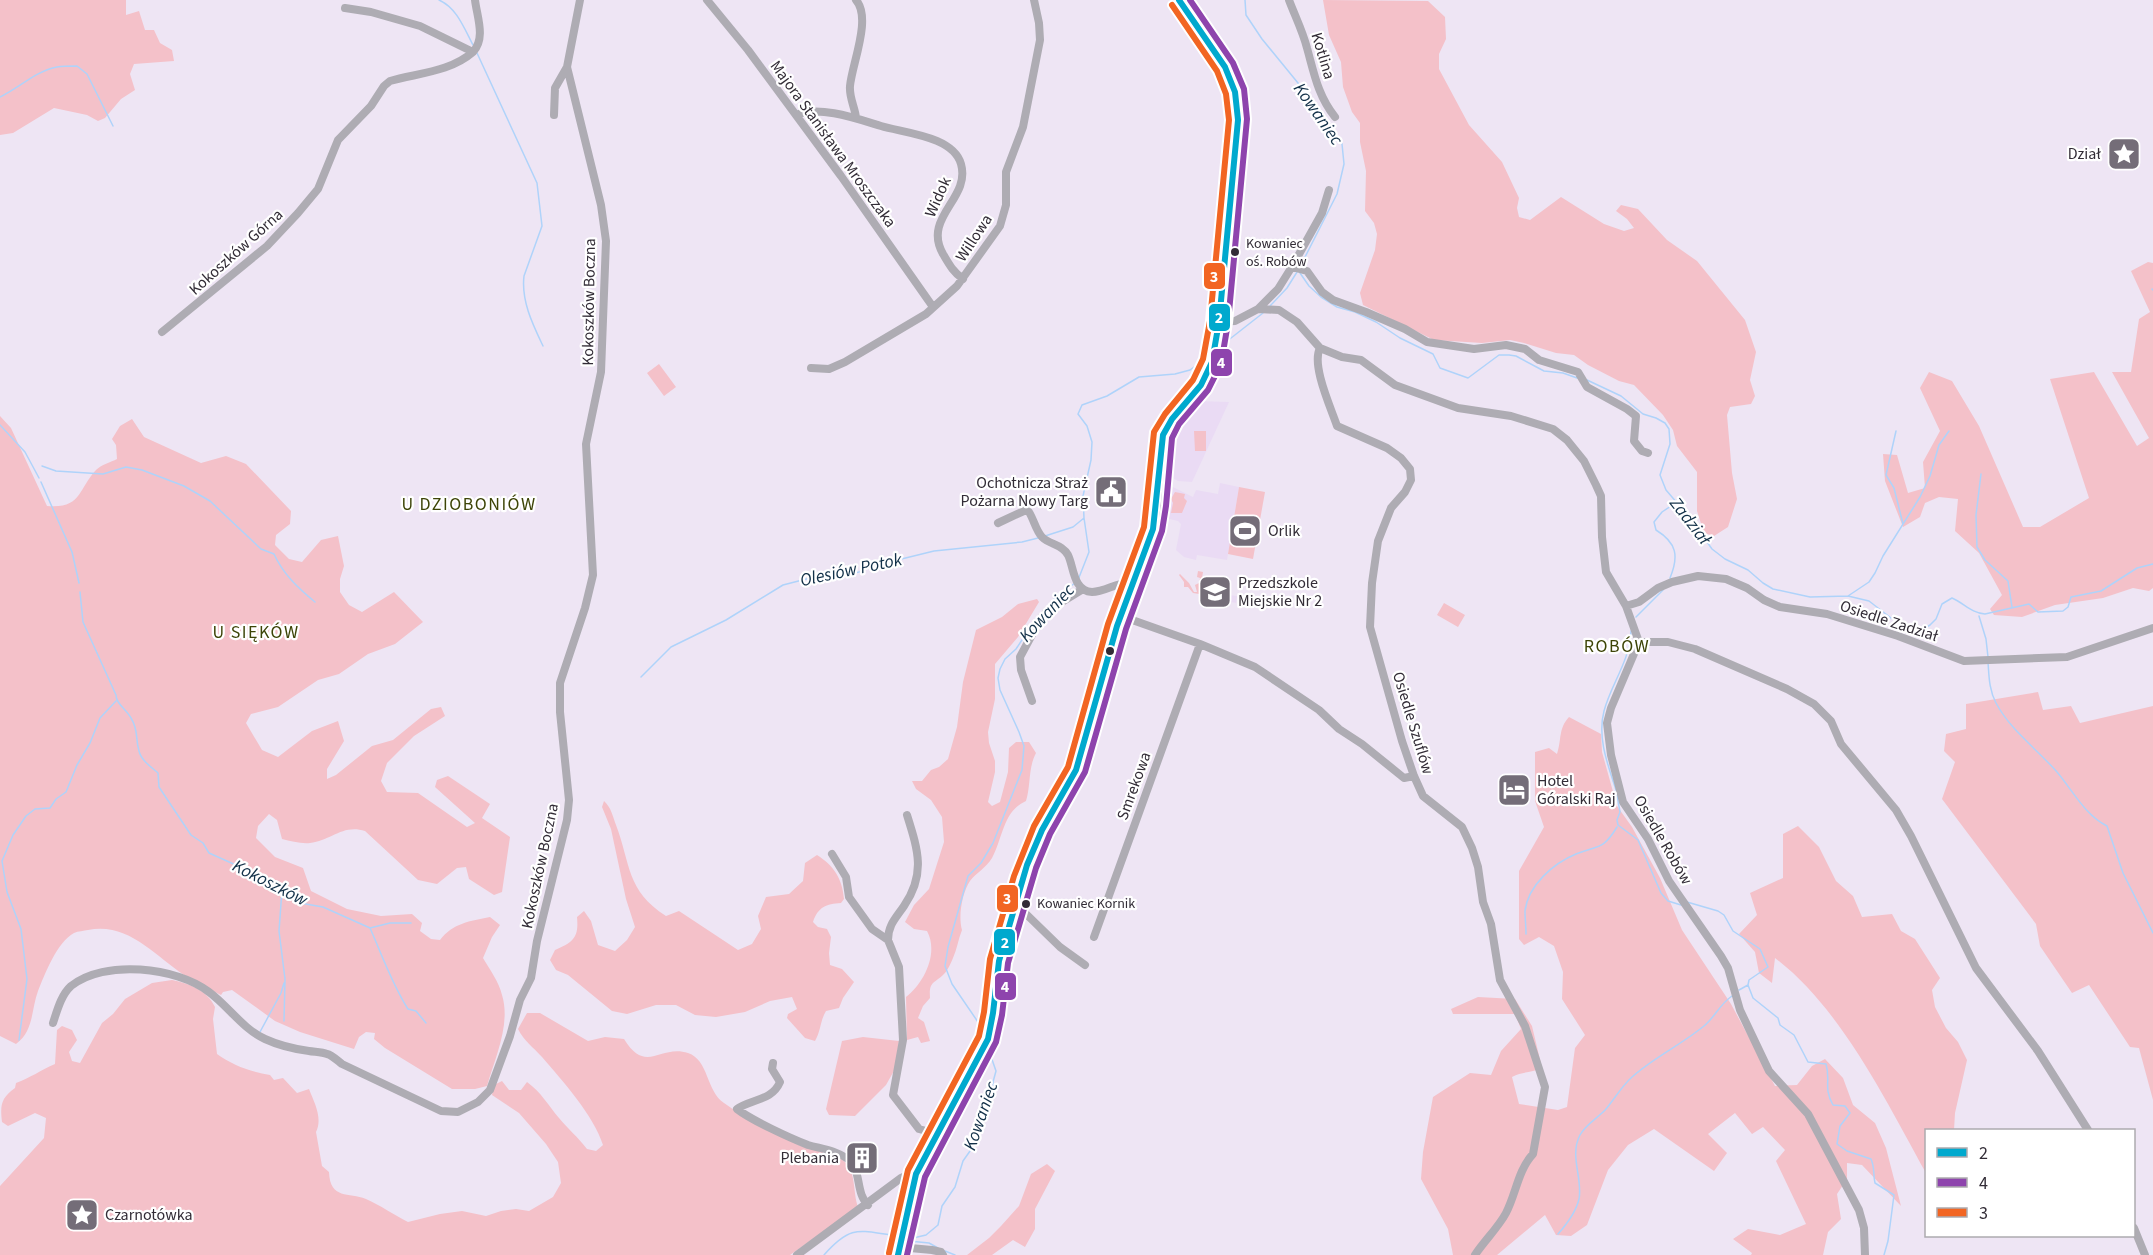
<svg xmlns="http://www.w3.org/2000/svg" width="2153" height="1255" font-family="'Source Sans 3',sans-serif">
<rect width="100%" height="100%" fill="#eee5f4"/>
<path fill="#eadbf4" d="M1197,401L1229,402L1192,482L1178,481L1168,475L1167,448L1180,420Z
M1220,483L1239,487L1227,560L1197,555L1196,560L1184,557L1176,550L1181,524L1178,521L1165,518L1167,486L1169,485L1193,497L1196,490L1218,494Z
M1216,580L1224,581L1221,594L1237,596L1236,603L1222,600V597L1208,598L1210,588L1215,589Z"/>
<path fill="#f4c1c9" d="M0,0H126V15L139,11L145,30H154L160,43L172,50L174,61L134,64L130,74L135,90L121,99L105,118L98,121L87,115L54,108L13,133L0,135Z
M1323,0L1428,1L1445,17L1446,39L1439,54V69L1469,125L1502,162L1519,198L1517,208L1519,217L1530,220L1561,197L1604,224L1624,231L1634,228L1627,219L1616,211L1621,205L1638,209L1667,240L1697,261L1745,320L1756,352L1750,380L1755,396L1751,404L1730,407L1727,415L1732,473L1737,499L1728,527L1714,536L1704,533L1697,511V472L1677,446L1673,430L1663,415L1634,385L1619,381L1588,365L1574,355L1556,353L1524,343L1510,340L1482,343L1434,340L1363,305L1360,293L1375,250L1377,234L1374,223L1365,211L1366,171L1360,142V123L1352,112L1343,87L1341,62L1329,35Z
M2148,262L2153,263V588L2149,591L2133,588L2103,598L2055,605L2022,617L1994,615L1990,609L2002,595L1979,553L1955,531L1958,499L1939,497L1925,503L1920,517L1903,527L1885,481L1883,454L1897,455L1908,493L1925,488L1923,462L1940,431L1920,388L1929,372L1952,381L1979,426L2023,527H2040L2089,498L2050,379L2094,372L2137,446L2149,438L2112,372H2131L2139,319L2150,312L2131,271Z
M659,364L676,387L664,396L647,373Z
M0,416L11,428L47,506C82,509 78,489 96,470C101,465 111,462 117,459L116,445L112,439L120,426L132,419L144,437L201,463L226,456L246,464L291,511L290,524L276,535L275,545L289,559L302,562L321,540L338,536L344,566L340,579V592L349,605L362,612L394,592L423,622L395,644L368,654L339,674L318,680L278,707L251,714L246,723L262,750L278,757L312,731L338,721L344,741L327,769V779L336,775L372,746L393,740L431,709L441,707L445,716L414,736L387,763L381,781L387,792L418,793L467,827L475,823L435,787L437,780L448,776L490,804L482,818L510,837L502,892L494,895L469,879L466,867L457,868L437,884L418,880L365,831C342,824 331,841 310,843C301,844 291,841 282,839L277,820L269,814L258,826L256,838L275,857L303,868L311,891L347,909L381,916L412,914L422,923L420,931L431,939L440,940C453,923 470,921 490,917L500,925L492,937L483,958C490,970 499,982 502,995C511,1024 495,1058 487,1086L475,1089H452L385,1048L374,1039L375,1033L366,1032L359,1037L354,1049L300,1032L275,1021L232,990L223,992L221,995C209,989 196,983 184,975C154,955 128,922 88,930C84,931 78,931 74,933C57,942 45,974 38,991C31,1010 34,1031 16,1044L0,1036Z
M1194,431H1206V451H1195Z
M1239,487L1265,492L1253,559L1228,554Z
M1175,492L1185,494L1184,498L1187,501L1182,513H1171L1173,503L1171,499Z
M1198,571L1203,572L1202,578L1205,581L1201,585L1199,594L1193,593L1188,587H1184V582L1179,575L1180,574L1189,583L1194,592H1197L1195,585L1199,583L1200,578L1197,577Z
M1037,599L1039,602L1018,637L995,664V699L988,732L989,743L995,761V772L988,802L992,806L1000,802L1008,772L1009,748L1016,742H1029L1036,753C1028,768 1031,785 1026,801C1003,811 1003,838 992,858C986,868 977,872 970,881C962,893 958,916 962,930C958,940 957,949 953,958C951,963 947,972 943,975C933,984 929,982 930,998L923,1006L918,1018L924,1022L930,1041L921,1043L918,1037L907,1040L906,997C924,983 939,953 927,931L914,929L905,922L914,905L929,889L944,842L942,817L931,800L916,789L912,781H922L931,770L939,767L948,759L957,727L963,682L976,630L1002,617L1018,604Z
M1444,603L1465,615L1458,627L1437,615Z
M2038,692L2043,710L2071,706L2080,723L2153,706V1100L2139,1048L2130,1047L2089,985L2072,993L2040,946L2036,924L1942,799L1955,762L1944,751L1946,734L1966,729V704Z
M1569,717L1601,734L1602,752L1617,806L1632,827L1660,878L1682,930L1731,1004L1775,1086L1797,1085L1812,1066L1825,1059L1843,1078L1853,1105L1875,1123L1886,1148L1901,1206L1862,1165L1847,1163V1179L1837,1194L1841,1219L1828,1232L1823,1255H1751L1752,1253L1733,1239L1748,1229L1780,1235L1806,1224L1776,1161L1785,1150L1763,1127L1752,1134L1735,1113L1708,1134L1727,1153L1714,1171L1654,1129L1628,1145L1608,1170L1587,1225L1571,1236L1556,1235L1545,1215L1497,1255H1453L1448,1229L1421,1179L1423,1152L1433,1097L1470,1073L1491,1075L1501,1051L1521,1029L1515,1014H1453L1451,1009L1478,997L1515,999L1532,1026L1542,1068C1532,1073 1523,1071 1512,1077L1519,1104L1558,1110L1567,1107L1575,1048L1585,1035L1562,999L1563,972L1554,946L1539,937L1524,945L1519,939V871L1544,827L1535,801V752L1549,748L1557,754C1562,739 1558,729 1569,717Z
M604,801C611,807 613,817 616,825C631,865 626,890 666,916L679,911L738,950L752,944L761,929L758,916L766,897L789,894L803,881L805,863L817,855C834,866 842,878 844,899L841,903C826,904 818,907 813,922L818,927L827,929L831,937L829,953L830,965L842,969L854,982L843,998L839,1008L826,1011C820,1021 821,1031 815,1041L805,1038L787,1018L788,1014L797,1009L792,997L770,1001L745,1012L716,1017L695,1015L676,1005H656L627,1014L612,1011L568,975L556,970L550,960L555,950C573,942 579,938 577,917L584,911L591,921L598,945L615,951L627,940L635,927L626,899L611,829L602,807Z
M1798,826L1819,847L1836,881L1853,896L1862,917L1892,914L1901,931L1915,939L1940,978L1932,990L1935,1007L1946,1028L1958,1042L1967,1060L1955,1113L1954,1130H1926V1173C1886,1101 1841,1008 1775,958L1772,983L1759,973L1755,952L1739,934L1757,915L1750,893L1783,878V834Z
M172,980C190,984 207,990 215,1007L213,1019L217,1054C232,1065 251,1072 270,1075L274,1080L283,1078L297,1093L309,1089C314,1102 323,1118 316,1132L322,1166L329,1172C330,1200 349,1192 366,1199C380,1205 394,1215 408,1222L440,1214L462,1211L486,1216L501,1211L516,1209L529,1211L553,1197L561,1183L558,1162L546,1144L519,1113L492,1095L494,1085L502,1081L509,1090H521L527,1082C541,1092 548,1105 559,1118C568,1129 578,1137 587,1149L596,1151L603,1145C594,1116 562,1080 542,1057C533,1047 524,1041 518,1029L527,1013H540L588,1041L605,1037L624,1039C646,1075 660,1044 688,1053C709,1060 706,1091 724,1103C732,1108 739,1114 746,1119C758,1126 771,1131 783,1137C790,1140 797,1145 804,1147C818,1152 835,1152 846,1163C856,1174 853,1193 858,1207L790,1255H0V1186L44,1138L46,1118L35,1113L8,1126L2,1122C0,1105 1,1098 15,1088L16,1083C30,1078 41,1070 55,1064L57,1030L62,1026L72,1030L77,1040L69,1052L72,1061L80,1063L102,1023L113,1014L125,999L152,983Z
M863,1037L899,1041L895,1069L886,1085L855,1116L829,1115L826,1109L842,1041Z
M1047,1164L1055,1171L1035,1209V1229L1025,1247L1013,1240L992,1255H967L989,1238L1001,1226L1019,1206L1031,1174Z"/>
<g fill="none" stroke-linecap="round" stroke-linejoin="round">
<path stroke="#afd3fa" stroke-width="1.5" d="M439,0C457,8 464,28 473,45
M1245,0L1246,15L1262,39L1298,83L1342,144L1344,164L1337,194L1301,265
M477,53L537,183L542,226L524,276C521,301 533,325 543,346
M0,97C19,88 36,71 57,67C63,66 70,66 77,66L87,74L113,126
M1300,273L1309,286L1321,297L1337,307L1355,312L1376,322L1400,338L1433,354L1440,368L1468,378L1499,355H1509L1516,356L1544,371L1563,373L1577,378
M2152,289L2153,290
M1270,306L1287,288L1297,272
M1217,349L1263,313
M1587,380L1621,396L1643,414L1656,418L1665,423L1669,429L1670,444L1660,475L1666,490L1690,518L1712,549L1725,559L1748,570L1763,583L1773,589L1810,597L1848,596L1869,601L1891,618L1917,630H1922L1930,625L1936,619L1942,604L1952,598C1964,603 1971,613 1985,614L2029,604L2038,612L2063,611L2068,607L2071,597L2101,591L2137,568L2153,564
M0,425L25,452L39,478
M1896,431L1886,475L1894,488L1903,524
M42,466L56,471L103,474L126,467L142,470L184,486L210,501L261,549L274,554C283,574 298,588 315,602
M1981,474L1976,515L1977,547L1985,560L2008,581L2012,607
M41,482L72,552L79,583
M1045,536L1073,527L1084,518
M1670,578C1679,556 1677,543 1656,530L1654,522L1662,512L1674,504
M1078,580L1089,552L1084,518L1083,496L1091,460L1092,442L1087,426L1078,414L1082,405L1107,396L1139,377L1175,374L1190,370L1209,356
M80,592L83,622L116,695C116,704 126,709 131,718C139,731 135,738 139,751C141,760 151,767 158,773L159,787L191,835L203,843L209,853L256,874L262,880L279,884L282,889L291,894L300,903L323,907L370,928C382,955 392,984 408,1009L416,1011L426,1023
M1848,596L1869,582L1875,573L1883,556L1920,497L1930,476L1939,445L1949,431
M1047,607L1057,596L1075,583
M1979,616L1986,639L1988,657
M1636,617L1663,590
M1988,662C1989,676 1989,690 1996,703C2011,731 2037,749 2057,772C2073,791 2085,815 2107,826L2123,873L2153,933
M641,677L671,647L726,620L783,585L814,577H830L859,572L869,567L934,551L1022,542L1038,538
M1616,790C1608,765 1597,738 1604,711C1611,684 1630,661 1631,631
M1617,795L1620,812L1617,820L1618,825L1638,840L1661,893L1668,901L1681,905
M282,890L279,931L285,979L284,1021
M1687,902L1718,911L1724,915L1733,931L1760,949L1768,967L1749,980L1748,985L1753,998L1778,1018L1780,1025L1794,1035L1808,1062L1826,1064C1831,1081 1823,1087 1833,1105L1845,1106L1850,1113L1840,1126L1837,1144L1847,1151L1871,1159C1875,1168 1873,1175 1875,1183L1894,1195L1888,1241L1884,1255
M370,928L390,923H411
M1526,934C1526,927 1525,918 1525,911C1528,885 1554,863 1576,854C1599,845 1603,850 1617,827
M1739,990L1748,985
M260,1032L281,993L284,983
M984,1037L978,1022L952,984L945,966L948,947L968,876L981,863L993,843L1022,770L1024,746L1019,732L1000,690L998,678L1000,669L1005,659L1016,649L1037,617
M19,1040L27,979L21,929L7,892L2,861L13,835L26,816L35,809L50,808L56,799L66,792L77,765L90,743L100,718L116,701
M1558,1234C1566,1225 1576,1212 1579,1199C1583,1178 1569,1156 1580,1135C1586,1124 1598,1118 1606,1109C1615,1098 1622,1086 1632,1077C1654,1057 1681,1045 1704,1026C1715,1017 1720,1004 1732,996
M905,1237L909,1239L926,1235L938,1225L942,1206L955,1187L963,1161L970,1151L994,1092L993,1082L996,1071L988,1048
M909,1241L929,1243L938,1248
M945,1251L955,1255
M824,1255C853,1222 861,1232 900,1236"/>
<path stroke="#aeacb3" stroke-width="8" d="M707,0L748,50L841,176L933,307
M1289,0C1295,16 1303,32 1307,48C1314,73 1318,96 1335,117
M345,8L371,12L420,26L473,52C486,38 477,17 475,0
M554,115L555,88L567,67
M796,115C819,105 858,119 881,126C904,133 953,136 961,164C971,199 922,217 943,254C949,264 953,272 963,279
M856,118C855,107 849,98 850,86C852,64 872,18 856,0
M1292,267L1307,271L1322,292L1333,300L1366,312L1405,329L1427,342L1474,349L1506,345L1525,349L1539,360L1578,372L1587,387L1627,409L1636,416L1634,441L1642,451L1648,453
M1258,309L1278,289L1293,265L1322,213L1329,190
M1219,322L1235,321L1258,309L1279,310L1297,322L1320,348L1342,357L1361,360L1395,385L1458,408L1511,416L1553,429L1567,440L1584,461L1596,485L1601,496L1602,537L1606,572L1626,606L1639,642L1611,708L1607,723L1611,755L1623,802L1648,839L1669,881L1721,956L1728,968L1740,1010L1769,1071L1808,1114L1859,1210L1864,1228L1865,1255
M162,332L267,246L298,213L318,189L338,140L371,106L384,86L390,81C418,73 450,72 473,52
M1320,348C1311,365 1331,408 1337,426L1387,448L1401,458L1410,469L1411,480L1405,492L1391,508L1378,541L1372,583L1370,627L1402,741L1414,776L1423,796L1462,827L1472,848L1478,867L1483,902L1491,924L1500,980L1525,1026L1545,1087L1533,1154C1518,1170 1516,1194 1506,1213C1498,1228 1484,1241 1475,1255
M811,368L829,369L845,362L926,314L957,286L1000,226L1006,205V172L1023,127L1040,40L1039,23L1034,0
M998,523L1026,510L1029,512C1034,520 1036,531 1042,537C1050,545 1062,544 1068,555C1074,567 1073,591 1092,592C1106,592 1118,581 1132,583
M1626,606L1639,602L1658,588L1672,582L1698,576L1726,579L1747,588L1764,600L1780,607L1827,614L1898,636L1964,661L2067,657L2153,628
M1121,616L1200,644L1255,667L1319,710L1339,729L1362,744L1404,778L1414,776
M1639,642H1668L1695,649L1787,689L1814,704L1831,721L1841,744L1896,810L1911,836L1976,968L2038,1051L2088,1130
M1032,701L1021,670L1020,657L1041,618L1047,611L1083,589
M832,854L846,877L849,897L872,929L888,940L899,967L903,1040L893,1095L919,1129L937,1134
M1015,908L1024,912L1060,947L1085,965
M1094,937L1200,644
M888,940C888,925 896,918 904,906C926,874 918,850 907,815
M53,1023C57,1011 61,995 71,986C104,959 177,967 209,992C228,1006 243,1029 265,1039C278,1045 294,1049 309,1051C314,1052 322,1052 327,1054C332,1055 338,1061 342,1064L441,1111L458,1112L478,1102L490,1090L510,1036L520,1000L531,978L537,941L567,820L569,800L560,712V683L585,608L593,575L586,444L601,372L606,241L601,205L567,67L580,0
M773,1063L772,1069L780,1082C772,1101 751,1099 737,1109C751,1120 790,1138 808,1145C822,1149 835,1150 848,1159C862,1169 855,1193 868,1205
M2134,1228L2145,1255
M899,1247L932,1250L941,1252L943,1255
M797,1255L901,1178L908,1175L916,1174
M898,1255L916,1174L983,1051C999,1018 992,983 1002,948C1013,912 1022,873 1038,839C1048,815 1066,795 1076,770L1117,626L1153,529L1157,505L1160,452L1163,435L1172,419L1201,385L1212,362L1219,322L1238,120L1235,92L1225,67L1179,0"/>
<g stroke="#fff" stroke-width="10">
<path id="bus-1" d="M898,1255L916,1174L988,1039L993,1013L999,961L1027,865L1042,830L1076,770L1117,626L1153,529L1163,435L1172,419L1201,385L1212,362L1219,322L1238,120L1235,92L1225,67L1179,0"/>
</g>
<g stroke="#fff" stroke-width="10">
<path id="bus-2" d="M907,1255L925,1177L996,1042L1002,1015L1008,963L1036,868L1050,834L1085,772L1126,629L1162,531L1166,506L1172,438L1179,424L1208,390L1221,364L1228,323L1247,119L1244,89L1233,63L1190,0"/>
</g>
<g stroke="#fff" stroke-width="10">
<path id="bus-3" d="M889,1253L908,1170L979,1036L984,1012L990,959L1014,876L1034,826L1068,767L1108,624L1144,527L1154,432L1165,414L1193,380L1203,359L1210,321L1229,120L1226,94L1217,71L1172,5"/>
</g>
<use href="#bus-1" stroke="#00a9ce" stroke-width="6"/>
<use href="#bus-2" stroke="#8e44ad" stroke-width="6"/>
<use href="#bus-3" stroke="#f26522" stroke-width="6"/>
</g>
<defs>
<g id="sight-square" transform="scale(1.725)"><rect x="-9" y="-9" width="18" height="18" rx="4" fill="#746d78" stroke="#fff"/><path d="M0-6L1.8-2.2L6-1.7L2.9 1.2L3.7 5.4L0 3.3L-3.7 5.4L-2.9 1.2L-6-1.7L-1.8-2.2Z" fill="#fff"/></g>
<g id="civic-square" transform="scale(1.725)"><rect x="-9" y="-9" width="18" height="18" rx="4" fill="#746d78" stroke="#fff"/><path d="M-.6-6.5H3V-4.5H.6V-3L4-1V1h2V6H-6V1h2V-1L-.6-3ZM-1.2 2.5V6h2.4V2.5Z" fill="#fff"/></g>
<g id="stadium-square" transform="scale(1.725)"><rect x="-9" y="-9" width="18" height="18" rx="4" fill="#746d78" stroke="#fff"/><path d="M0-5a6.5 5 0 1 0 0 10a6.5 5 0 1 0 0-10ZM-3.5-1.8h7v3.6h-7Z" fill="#fff"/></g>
<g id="school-square" transform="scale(1.725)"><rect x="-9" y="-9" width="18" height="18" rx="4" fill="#746d78" stroke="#fff"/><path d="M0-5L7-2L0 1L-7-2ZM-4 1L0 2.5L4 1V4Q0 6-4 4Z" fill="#fff"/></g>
<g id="hotel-square" transform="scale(1.725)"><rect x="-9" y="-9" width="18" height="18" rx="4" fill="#746d78" stroke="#fff"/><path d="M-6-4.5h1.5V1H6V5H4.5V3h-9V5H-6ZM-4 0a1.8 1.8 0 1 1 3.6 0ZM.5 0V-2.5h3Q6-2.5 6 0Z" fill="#fff"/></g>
<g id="building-square" transform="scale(1.725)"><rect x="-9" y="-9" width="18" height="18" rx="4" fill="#746d78" stroke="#fff"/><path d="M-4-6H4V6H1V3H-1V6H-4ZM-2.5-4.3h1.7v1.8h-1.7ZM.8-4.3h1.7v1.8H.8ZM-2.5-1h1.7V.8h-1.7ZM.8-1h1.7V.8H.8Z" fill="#fff"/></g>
</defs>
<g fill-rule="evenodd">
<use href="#sight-square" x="2124" y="154"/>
<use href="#civic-square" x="1111" y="492"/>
<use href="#stadium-square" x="1245" y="531"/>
<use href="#school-square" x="1215" y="592"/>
<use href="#hotel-square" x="1514" y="790"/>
<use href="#building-square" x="862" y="1158"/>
<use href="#sight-square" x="82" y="1215"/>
</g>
<g fill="#322c36" stroke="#fff" stroke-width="2">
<circle cx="1235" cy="252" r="5"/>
<circle cx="1110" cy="651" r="5"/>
<circle cx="1026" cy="904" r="5"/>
</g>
<g text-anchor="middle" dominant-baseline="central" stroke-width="4.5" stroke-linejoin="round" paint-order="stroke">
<g font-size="14" fill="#322c36" stroke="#fff" text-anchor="start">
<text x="1246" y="244">Kowaniec<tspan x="1246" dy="18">oś. Robów</tspan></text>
<text x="1037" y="904">Kowaniec Kornik</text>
</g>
<g font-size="16" fill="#322c36" stroke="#fff">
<text transform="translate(1323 56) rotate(73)">Kotlina</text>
<text transform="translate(833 144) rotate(54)">Majora Stanisława Mroszczaka</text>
<text transform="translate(938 197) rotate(-66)">Widok</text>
<text transform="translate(974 238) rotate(-57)">Willowa</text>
<text transform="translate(236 252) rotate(-42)">Kokoszków Górna</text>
<text transform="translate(589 302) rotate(-89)">Kokoszków Boczna</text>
<text transform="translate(1889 621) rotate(18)">Osiedle Zadział</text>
<text transform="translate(1413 723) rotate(73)">Osiedle Szuflów</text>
<text transform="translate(1134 786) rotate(-70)">Smrekowa</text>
<text transform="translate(1663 840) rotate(60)">Osiedle Robów</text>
<text transform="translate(540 866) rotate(-78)">Kokoszków Boczna</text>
</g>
<g font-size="16" fill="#322c36" stroke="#fff" text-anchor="start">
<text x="2101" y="154" text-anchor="end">Dział</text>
<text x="1088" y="483" text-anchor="end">Ochotnicza Straż<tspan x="1088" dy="18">Pożarna Nowy Targ</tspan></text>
<text x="1268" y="531">Orlik</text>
<text x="1238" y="583">Przedszkole<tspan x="1238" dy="18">Miejskie Nr 2</tspan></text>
<text x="1537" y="781">Hotel<tspan x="1537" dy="18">Góralski Raj</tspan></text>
<text x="839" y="1158" text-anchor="end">Plebania</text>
<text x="105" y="1215">Czarnotówka</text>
</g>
<g font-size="18" font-style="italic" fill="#123048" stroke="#fff">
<text transform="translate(1318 114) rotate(55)">Kowaniec</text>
<text transform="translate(1690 521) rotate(52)">Zadział</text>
<text transform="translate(851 570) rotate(-12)">Olesiów Potok</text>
<text transform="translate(1047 613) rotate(-47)">Kowaniec</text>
<text transform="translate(270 883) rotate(27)">Kokoszków</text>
<text transform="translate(981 1116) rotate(-71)">Kowaniec</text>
</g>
<g font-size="18" letter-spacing="1.5" fill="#3d4407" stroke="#fff">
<text x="469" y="504">U DZIOBONIÓW</text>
<text x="256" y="632">U SIĘKÓW</text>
<text x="1617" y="646">ROBÓW</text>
</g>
</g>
<g stroke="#fff" stroke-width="2">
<rect x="1203" y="262" width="23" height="28" rx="6" fill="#f26522"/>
<rect x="1208" y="303" width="23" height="29" rx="6" fill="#00a9ce"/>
<rect x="1210" y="348" width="23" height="29" rx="6" fill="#8e44ad"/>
<rect x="996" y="884" width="23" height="29" rx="6" fill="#f26522"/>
<rect x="993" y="928" width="23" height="28" rx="6" fill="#00a9ce"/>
<rect x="994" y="972" width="23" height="29" rx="6" fill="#8e44ad"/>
</g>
<g font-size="16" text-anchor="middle" font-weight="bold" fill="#fff">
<text x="1214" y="282">3</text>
<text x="1219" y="323">2</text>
<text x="1221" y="368">4</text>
<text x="1007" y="904">3</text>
<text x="1005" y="948">2</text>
<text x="1005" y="992">4</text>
</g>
<rect x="1925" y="1129" width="210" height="108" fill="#ffffff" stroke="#adabaf" stroke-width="1.5"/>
<rect x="1937" y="1148" width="30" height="9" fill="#00a9ce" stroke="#adabaf" stroke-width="1.5"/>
<text x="1979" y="1159" font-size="18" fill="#322c36">2</text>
<rect x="1937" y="1178" width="30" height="9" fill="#8e44ad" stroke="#adabaf" stroke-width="1.5"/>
<text x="1979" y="1189" font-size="18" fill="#322c36">4</text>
<rect x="1937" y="1208" width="30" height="9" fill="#f26522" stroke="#adabaf" stroke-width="1.5"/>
<text x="1979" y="1219" font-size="18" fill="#322c36">3</text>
</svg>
